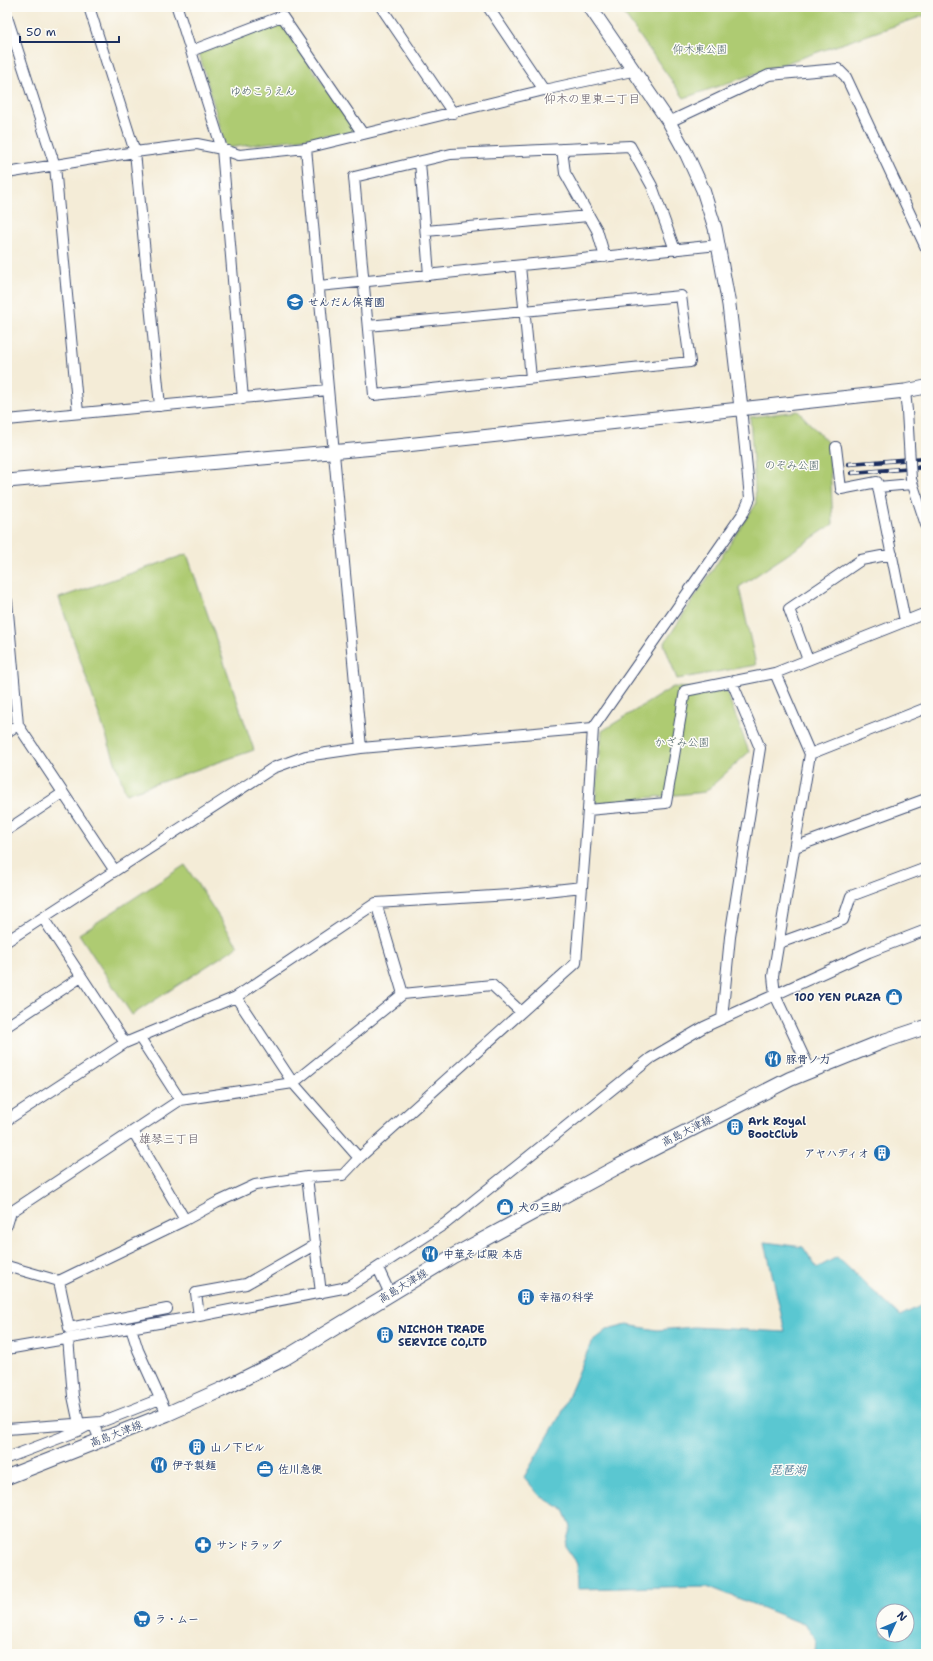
<svg xmlns="http://www.w3.org/2000/svg" width="933" height="1661" font-family="'Shantell Sans','Klee One',sans-serif">
<rect width="100%" height="100%" fill="#fdfcf7"/>
<filter id="ink" filterUnits="userSpaceOnUse"><feTurbulence type="fractalNoise" baseFrequency=".025" numOctaves="2"/><feDisplacementMap in="SourceGraphic" scale="8" xChannelSelector="R" yChannelSelector="G"/><feConvolveMatrix kernelMatrix="1 2 1 2 8 2 1 2 1" color-interpolation-filters="sRGB"/></filter>
<filter id="wash" filterUnits="userSpaceOnUse"><feTurbulence type="fractalNoise" baseFrequency=".012" numOctaves="4" result="noise"/><feDisplacementMap in="SourceGraphic" scale="16" xChannelSelector="R" yChannelSelector="G"/><feGaussianBlur stdDeviation="0.9" result="paint"/><feColorMatrix in="noise" values="0 0 0 0 0 0 0 0 0 0 0 0 0 0 0 0 0 1.4 0 .05"/><feComposite in="paint" operator="in"/></filter>
<g filter="url(#wash)">
<rect width="100%" height="100%" fill="#f4ecd7"/>
<path fill="#aecb72" stroke="#647d68" d="M619,7H926V15L684,98Z
M280,22L356,132L226,148L199,53Z
M798,411L829,444L833,524L739,587L756,665L677,679L664,644L756,504L750,417Z
M187,554L254,750L126,794L59,598Z
M673,687L726,690L749,752L705,792L595,803L602,731Z
M185,865L238,946L132,1015L79,934Z"/>
<path fill="#5ac7d1" stroke="#3a7b98" fill-rule="evenodd" d="M765,1242L803,1247L817,1268L837,1257L900,1316L926,1303V1654H815L816,1639L806,1625L707,1586L578,1589L577,1563L565,1546L571,1526L564,1510L540,1496L524,1477L561,1414L591,1343L607,1330L627,1325L657,1330L694,1327L785,1332ZM883,1611H907V1635H883Z"/>
</g>
<g filter="url(#ink)">
<g fill="none" stroke-linecap="round" stroke-linejoin="round">
<g stroke="#3c4b70" stroke-width="12">
<path id="minor" d="M89,7L135,152L160,406
M177,7L222,149L243,399
M381,7L453,113
M488,7L544,90
M7,17L55,166L78,413
M191,51L282,16L363,134
M669,122L769,75L838,69L846,77L926,248
M306,148L361,748
M562,149L565,173L597,230L605,257
M420,162L429,275
M7,173L135,152L197,144L222,149L239,155L306,148L544,90L632,71
M426,231L588,216
M520,266L531,378
M319,286L718,245
M368,326L681,296L690,362L374,395L354,177L451,154L630,146L652,186L675,250
M905,391L907,411
M7,420L328,390
M836,447L841,489L877,482L905,621
M911,479L926,525
M878,487L912,484
M7,601L18,725L115,871
M808,660L789,609L861,560L892,554
M775,673L810,754L773,976L775,995L810,1070
M7,732L18,725
M810,754L926,708
M588,810L666,803L685,691L775,673L926,613
M7,830L63,793
M795,847L926,799
M376,903L403,994
M43,918L125,1043
M7,941L273,768L306,756L361,748L593,728
M779,943L843,920L851,896L926,868
M236,997L293,1083L359,1158
M722,1019L730,937L760,748L732,682
M7,1026L81,977
M140,1038L180,1100
M7,1120L125,1043L236,997L376,903L510,895L582,887
M133,1131L185,1220
M307,1177L321,1293
M7,1225L11,1212L180,1100L293,1083L403,994L492,985L521,1012
M7,1266L59,1281L185,1220L216,1203L255,1185L307,1177L343,1175L359,1158L576,963L588,810L593,728L744,512L750,498L741,408
M378,1268L390,1294
M59,1281L69,1328L167,1309
M199,1316L196,1293L246,1284L316,1244
M131,1328L138,1350L167,1414
M68,1338L73,1396L79,1424
M7,1349L199,1316L348,1287L446,1223L651,1058L704,1027L869,952L926,930
M7,1429L101,1422L160,1399
M7,1458L78,1431L93,1423L100,1440"/>
</g>
<g stroke="#3c4b70" stroke-width="15">
<path id="tertiary" d="M590,7L669,122L687,155L703,190L715,228L729,305L741,408
M7,481L397,446L905,391L926,387"/>
</g>
<g stroke="#3c4b70" stroke-width="16">
<path id="secondary" d="M7,1477L167,1414L221,1390L285,1358L453,1256L619,1166L790,1079L884,1041L926,1027"/>
</g>
<use href="#minor" stroke="#fff" stroke-width="10"/>
<use href="#tertiary" stroke="#fff" stroke-width="13"/>
<use href="#secondary" stroke="#fff" stroke-width="14"/>
<g stroke="#1b2f5e" stroke-width="4.5">
<path id="rail" d="M849,464L926,458
M852,473L926,467"/>
</g>
<use href="#rail" stroke="#fdfcf7" stroke-width="3" stroke-dasharray="9" stroke-linecap="butt"/>
<g stroke="#3c4b70" stroke-width="12" stroke-linecap="butt">
<path id="minor-bridge" d="M907,411L911,479"/>
</g>
<use href="#minor-bridge" stroke="#fff" stroke-width="10"/>
</g>
</g>
<defs>
<g id="school-disc" transform="scale(0.9)"><circle r="9.5" fill="#1f6fb2" stroke="#fdfcf7"/><path d="M0-5L7-2L0 1L-7-2ZM-4 1L0 2.5L4 1V4Q0 6-4 4Z" fill="#fff"/></g>
<g id="shop-disc" transform="scale(0.9)"><circle r="9.5" fill="#1f6fb2" stroke="#fdfcf7"/><path d="M-5-2.5h2.3a2.7 3.5 0 0 1 5.4 0H5L5.5 6h-11ZM-1.5-2.5h3a1.5 2.3 0 0 0-3 0Z" fill="#fff"/></g>
<g id="restaurant-disc" transform="scale(0.9)"><circle r="9.5" fill="#1f6fb2" stroke="#fdfcf7"/><path d="M-5-6h1v4h1v-4h1v4h1v-4h1v5L-1.5 .5V6h-2V.5L-5-1ZM5-6V6H3V1.5H1.5Q1.5-4 5-6Z" fill="#fff"/></g>
<g id="building-disc" transform="scale(0.9)"><circle r="9.5" fill="#1f6fb2" stroke="#fdfcf7"/><path d="M-4-6H4V6H1V3H-1V6H-4ZM-2.5-4.3h1.7v1.8h-1.7ZM.8-4.3h1.7v1.8H.8ZM-2.5-1h1.7V.8h-1.7ZM.8-1h1.7V.8H.8Z" fill="#fff"/></g>
<g id="office-disc" transform="scale(0.9)"><circle r="9.5" fill="#1f6fb2" stroke="#fdfcf7"/><path d="M-6-3h4V-5.5h4V-3h4V5H-6ZM-1-4.5V-3h2v-1.5ZM-6 0V1H6V0Z" fill="#fff"/></g>
<g id="pharmacy-disc" transform="scale(0.9)"><circle r="9.5" fill="#1f6fb2" stroke="#fdfcf7"/><path d="M-2-6h4v4h4v4h-4v4h-4v-4h-4v-4h4Z" fill="#fff"/></g>
<g id="supermarket-disc" transform="scale(0.9)"><circle r="9.5" fill="#1f6fb2" stroke="#fdfcf7"/><path d="M-6-5.5h2.5l.6 2H6L4.5 2H-2.5L-4.4-4H-6ZM-1.5 3.2a1.3 1.3 0 1 0 .1 0ZM3 3.2a1.3 1.3 0 1 0 .1 0Z" fill="#fff"/></g>
</defs>
<g fill-rule="evenodd">
<use href="#school-disc" x="295" y="302"/>
<use href="#shop-disc" x="894" y="997"/>
<use href="#restaurant-disc" x="773" y="1059"/>
<use href="#building-disc" x="735" y="1127"/>
<use href="#building-disc" x="882" y="1153"/>
<use href="#shop-disc" x="505" y="1207"/>
<use href="#restaurant-disc" x="430" y="1254"/>
<use href="#building-disc" x="526" y="1297"/>
<use href="#building-disc" x="385" y="1335"/>
<use href="#building-disc" x="197" y="1447"/>
<use href="#restaurant-disc" x="159" y="1465"/>
<use href="#office-disc" x="265" y="1469"/>
<use href="#pharmacy-disc" x="203" y="1545"/>
<use href="#supermarket-disc" x="142" y="1619"/>
</g>
<g text-anchor="middle" dominant-baseline="central" stroke-width="3" stroke-linejoin="round" paint-order="stroke">
<g font-size="11" fill="#475e64" stroke="#fdfcf7">
<text x="700" y="49">仰木東公園</text>
<text x="263" y="91">ゆめこうえん</text>
<text x="792" y="465">のぞみ公園</text>
<text x="682" y="742">かざみ公園</text>
</g>
<g font-size="11" font-weight="bold" fill="#1b2f5e" stroke="#fdfcf7" text-anchor="start">
<text x="308" y="302">せんだん保育園</text>
<text x="881" y="997" text-anchor="end">100 YEN PLAZA</text>
<text x="786" y="1059">豚骨ノ力</text>
<text x="748" y="1121">Ark Royal<tspan x="748" dy="13">BootClub</tspan></text>
<text x="869" y="1153" text-anchor="end">アヤハディオ</text>
<text x="518" y="1207">犬の三助</text>
<text x="443" y="1254">中華そば殿 本店</text>
<text x="539" y="1297">幸福の科学</text>
<text x="398" y="1329">NICHOH TRADE<tspan x="398" dy="13">SERVICE CO,LTD</tspan></text>
<text x="210" y="1447">山ノ下ビル</text>
<text x="172" y="1465">伊予製麺</text>
<text x="278" y="1469">佐川急便</text>
<text x="216" y="1545">サンドラッグ</text>
<text x="155" y="1619">ラ・ムー</text>
</g>
<g font-size="11" fill="#1b2f5e" stroke="#fdfcf7">
<text transform="translate(687 1131) rotate(-27)">高島大津線</text>
<text transform="translate(403 1286) rotate(-31)">高島大津線</text>
<text transform="translate(116 1434) rotate(-21)">高島大津線</text>
</g>
<g font-size="12" fill="#615865" stroke="#fdfcf7">
<text x="592" y="99">仰木の里東二丁目</text>
<text x="169" y="1139">雄琴三丁目</text>
</g>
<g font-size="12" font-style="italic" fill="#2e5d80" stroke="#fdfcf7">
<text x="788" y="1470">琵琶湖</text>
</g>
</g>
<rect width="933" height="1661" fill="none" stroke="#fdfcf7" stroke-width="24"/>
<g transform="translate(895 1623) rotate(46)"><circle r="19" fill="#fdfcf7" stroke="#a3aaba"/>
<path d="M0-3L7 15L0 10L-7 15Z" fill="#1f6fb2"/>
<text y="-6" font-size="11" font-weight="bold" text-anchor="middle" fill="#1b2f5e">N</text>
</g>
<path d="M20 36v6h99v-6" fill="none" stroke="#1b2f5e" stroke-width="2"/>
<text x="26" y="36" font-size="12" fill="#1b2f5e" stroke="#fdfcf7" stroke-width="3" paint-order="stroke">50 m</text>
</svg>
